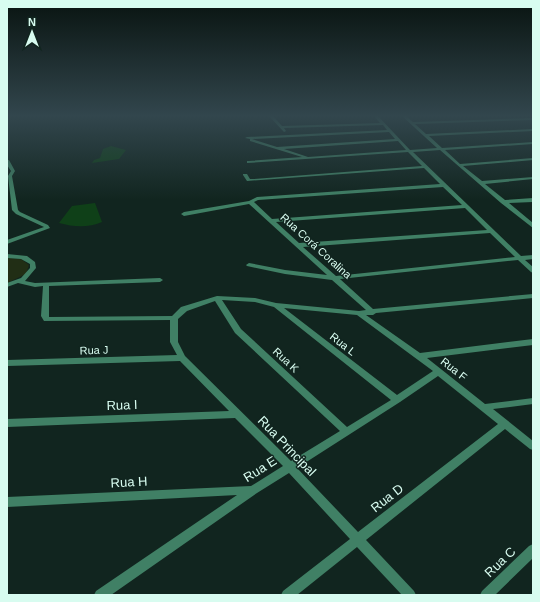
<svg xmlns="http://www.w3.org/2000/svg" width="540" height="602" font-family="Helvetica,sans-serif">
<rect width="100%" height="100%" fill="#11251f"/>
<path fill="#212e15" d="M7,258L21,259L29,265L26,274L7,283Z"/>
<path fill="#0f4018" d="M111,146L126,150L119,159L92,163L94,160L100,158L103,149Z
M95,203L102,222C88,228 74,227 59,223L72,206Z"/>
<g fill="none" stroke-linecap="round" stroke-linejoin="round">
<path fill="#408065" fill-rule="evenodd" d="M269,116H273L282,126L380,123L374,116H378L410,150L437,148L402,116H406L413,122L533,118V120L415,124L426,134L533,129V131L429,136L442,148L533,142V144L445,150L460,164L533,158V160L463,166L482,181L533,177V179L485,184L505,200L533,198V202L509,203L533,223V228L501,203L440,150L413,152L521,256L533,255V259L525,260L533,267V273L531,272L518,260L340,279L373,309L533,294V298L376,313L373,315H366L420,353L533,339V345L427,358L485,404L533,398V404L493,409L533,441V450L530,449L505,429L366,540L414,591L416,595H402L357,547L297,595H281L283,591L350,539L289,473L257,493L111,595H94L96,591L237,495L7,507V497L251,486L283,466L235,418L7,427V419L229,411L180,361L7,366V360L177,355L170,342V320L44,321L41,316L43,286L35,287L18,283L7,287V283L21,278L30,268V264L21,259L7,258V254L27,256L35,262L36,268L25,281L35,283L160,278L163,280L160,282L49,286V317L172,316L181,307L217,296L255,298L276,303L359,311L366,310L332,280L285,274L247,266L246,265L249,263L285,270L327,275L249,204L184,216L181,214L184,212L249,201L257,197L440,184L424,168L247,181L243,175V174H247L250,179H253L422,166L408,152L247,163V161H249L302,157L250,141V139L245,138L247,137L387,130L383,125L284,128L286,131L284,132ZM389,132L395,139L277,147L252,139ZM398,141L406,150L308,157L284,149ZM443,187L462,205L272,219L254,202L258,200ZM465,208L487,230L299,243L276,222ZM490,233L515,257L336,276L303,247ZM222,300L255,302L274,307L391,400L347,427L241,329ZM215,301L235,333L340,431L291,461L185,356L178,342V319L187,311ZM284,308L357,315L433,371L397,395ZM438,376L498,424L358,532L297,468L400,402Z
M7,160H9L15,171L12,176L18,210L20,212L48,225L50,228L7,244V240L44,227L16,214L12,210L8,176L11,171L7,165Z
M533,544V558L495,595H480L482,591L529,546Z"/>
</g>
<linearGradient id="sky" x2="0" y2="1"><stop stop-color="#091411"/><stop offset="0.58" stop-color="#32464d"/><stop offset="1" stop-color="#32464d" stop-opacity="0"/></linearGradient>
<rect width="540" height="200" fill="url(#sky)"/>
<g text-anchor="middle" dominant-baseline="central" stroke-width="3" stroke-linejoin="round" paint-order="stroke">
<g font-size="11" fill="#d8fcf0" stroke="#11251f">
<text transform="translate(316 246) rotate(42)">Rua Corá Coralina</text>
<text transform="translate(343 344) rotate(38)">Rua L</text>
<text transform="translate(94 350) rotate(-2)">Rua J</text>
<text transform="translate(286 360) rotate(43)">Rua K</text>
<text transform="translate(454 369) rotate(38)">Rua F</text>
</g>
<g font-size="13" fill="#d8fcf0" stroke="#11251f">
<text transform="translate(122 405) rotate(-2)">Rua I</text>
<text transform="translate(287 446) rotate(46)">Rua Principal</text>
<text transform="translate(260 469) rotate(-32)">Rua E</text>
<text transform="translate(129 482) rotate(-3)">Rua H</text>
<text transform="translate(387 498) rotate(-38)">Rua D</text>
<text transform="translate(500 562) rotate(-44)">Rua C</text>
</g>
</g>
<rect width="540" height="602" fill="none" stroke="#d8fcf0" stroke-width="16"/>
<g transform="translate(32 32)" stroke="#11251f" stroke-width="3" paint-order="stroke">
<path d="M0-3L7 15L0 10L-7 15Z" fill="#d8fcf0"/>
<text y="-6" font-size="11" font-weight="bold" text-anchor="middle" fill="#d8fcf0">N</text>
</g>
</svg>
